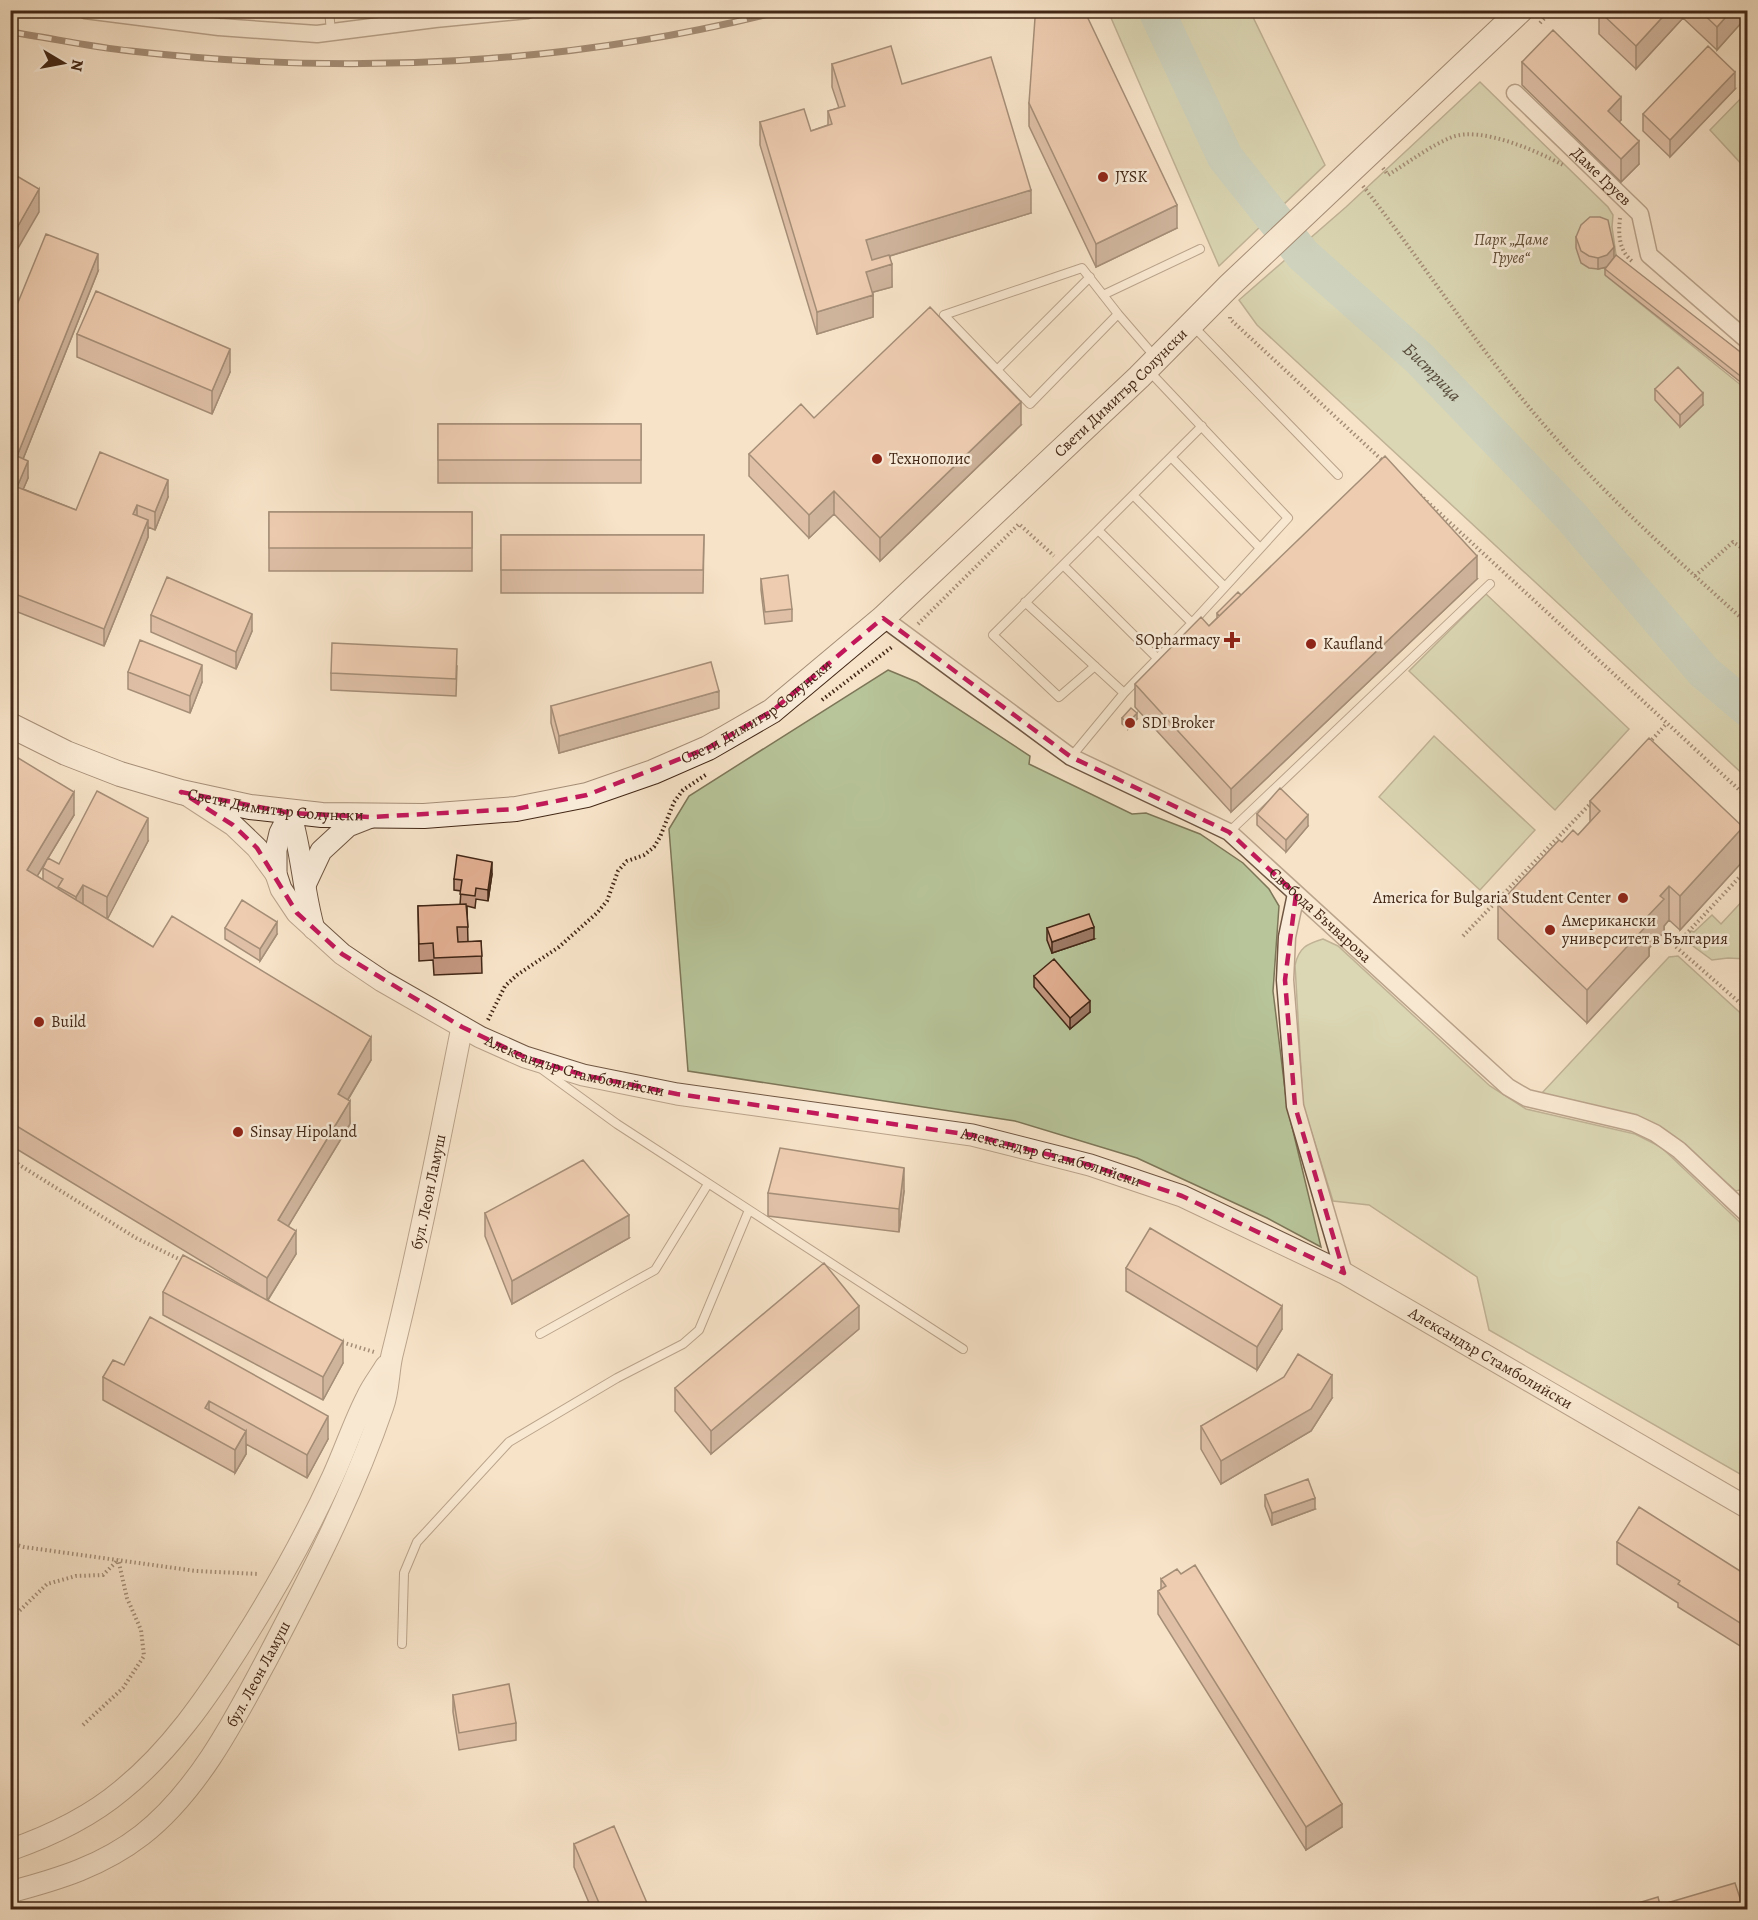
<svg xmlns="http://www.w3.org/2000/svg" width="1758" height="1920" font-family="Alegreya,serif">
<rect width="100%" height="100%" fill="#f7e3c8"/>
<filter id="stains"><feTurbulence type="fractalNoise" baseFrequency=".00333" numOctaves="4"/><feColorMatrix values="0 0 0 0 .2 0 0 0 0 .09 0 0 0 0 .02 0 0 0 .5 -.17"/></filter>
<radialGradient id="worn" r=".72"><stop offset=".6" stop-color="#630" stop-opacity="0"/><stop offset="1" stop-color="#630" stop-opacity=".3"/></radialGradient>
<path fill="#b8c59a" stroke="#7d7658" stroke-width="1.5" d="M1108,11H1250L1325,165L1219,266Z
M1480,82L1608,207L1613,215L1612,227L1617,262L1606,276L1747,390V778L1257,325L1239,300L1346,207Z
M1747,92V170L1710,130Z
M1486,594L1629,729L1555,810L1409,671Z
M888,670L917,682L1030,756L1029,764L1132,814L1146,813L1200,834L1243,863L1269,889L1279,906L1273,991L1287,1106L1321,1247L1267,1218L1137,1158L1015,1121L688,1071L669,829L689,796Z
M1434,736L1535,830L1480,890L1379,797Z
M1747,896V959L1728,958L1712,960L1689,943L1688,937L1691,931L1694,932L1712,915L1721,924Z
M1323,939L1338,946L1490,1086L1526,1109L1635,1134L1661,1147L1747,1229V1478L1489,1330L1477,1277L1369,1205L1333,1201L1303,1105L1295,965C1299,948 1306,944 1323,939Z
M1678,956L1747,1019V1188L1736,1191L1662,1128L1644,1119L1618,1111L1541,1094L1669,957Z"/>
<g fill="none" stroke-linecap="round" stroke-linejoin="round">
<path stroke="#9dbeb2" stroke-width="36" id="s1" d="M1156,10L1225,157L1303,255L1419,358L1570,515L1704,672L1748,709"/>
<g stroke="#6f5642" stroke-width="10">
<path id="service" d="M329,10L331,32
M1103,295L1200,249
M1118,314L1030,404L944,315L1082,268L1118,314L1156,358
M1192,325L1338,475
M997,370L1090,277
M1171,457L1260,548
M1133,495L1225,587
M1098,530L1192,623
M1063,565L1157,658
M1025,602L1124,693
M1095,666L1059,697L993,635L1202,426
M1071,757L1124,693L1192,623L1288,518L1149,371
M1229,832L1490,584
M543,1070L617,1124L963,1349
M540,1334L655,1270L708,1184
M402,1644L404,1573L417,1542L509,1442L617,1378L683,1344L699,1330L749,1210"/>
</g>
<g stroke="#6f5642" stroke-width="19">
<g id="minor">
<path d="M85,10L219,27L317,34L435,19L528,10"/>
<path id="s2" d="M1515,93L1640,214L1649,255L1748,341"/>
<path id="s3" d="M883,618L1071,757L1229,832L1508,1087L1527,1098L1634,1123L1655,1133L1679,1150L1748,1215"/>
<path d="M1296,894L1287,937L1285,980L1295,1106L1344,1273"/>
</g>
</g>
<g stroke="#6f5642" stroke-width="23">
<g id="tertiary">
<path d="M187,795L233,825L257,848L276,874"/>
<path id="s4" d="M290,813L280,833L276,850V874L281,889L297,913L342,954L382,981L480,1037L525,1057L583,1075L677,1094L972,1135L1090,1165L1182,1196L1344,1273L1748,1508"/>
<path d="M290,813C302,851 303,891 314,929"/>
<path d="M305,885L321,851L348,826L371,817"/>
<path d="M10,1850C50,1836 90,1817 122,1790C170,1751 206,1699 239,1647C274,1592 306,1535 333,1476C345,1450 354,1422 367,1397C372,1386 380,1376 386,1366"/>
<path id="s5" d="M10,1892C59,1879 102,1866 142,1835C198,1791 234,1721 267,1659C310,1577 353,1494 383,1406C389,1390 388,1372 392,1355C419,1247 440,1137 462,1027"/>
</g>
</g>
<g stroke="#422716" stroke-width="26">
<g id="secondary">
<path id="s6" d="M10,725L66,753L120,774L181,792L250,807L322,815L424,816L516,809L587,795L653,772L708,748L772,711L883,618L1139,377L1230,285L1521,10"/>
</g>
</g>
<path stroke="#422716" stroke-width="4" stroke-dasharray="1.5 3" stroke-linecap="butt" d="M1540,23L1552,10
M1383,168L1388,175C1409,162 1430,146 1452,137C1481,126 1537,151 1563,165
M1363,186C1423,263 1476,345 1539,419C1602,493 1676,559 1748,624
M1620,218C1618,235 1619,251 1633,262
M1230,317V319L1383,461
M1420,495L1748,798
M1695,576L1733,542L1748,552
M918,624L1019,524L1054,556
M822,700L892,647
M1649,743L1667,723
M1748,868L1675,946L1748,1010
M1463,936L1592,802
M488,1020L505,986L517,975L559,947L597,913L607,901L618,871L627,861L644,855L654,847L660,837L674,802L683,790L707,774
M10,1159L136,1238L183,1261
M338,1341L374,1352
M10,1543L24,1547L196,1571L259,1574
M10,1620L47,1584L76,1576L103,1575L118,1560
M83,1725L123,1688L144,1656L141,1630L127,1598L118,1559"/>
<use href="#service" stroke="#faeddb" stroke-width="8"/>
<use href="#minor" stroke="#faeddb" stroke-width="16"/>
<use href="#tertiary" stroke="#faeddb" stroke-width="21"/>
<use href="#secondary" stroke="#faeddb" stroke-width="24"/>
<g stroke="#422716" stroke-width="7">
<path id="rail" d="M10,32C51,38 91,47 131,51C349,76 572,65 784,10"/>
</g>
<use href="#rail" stroke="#faeddb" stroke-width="4.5" stroke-dasharray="14" stroke-linecap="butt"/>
</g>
<path fill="#c2967e" stroke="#422716" stroke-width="1.5" d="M1600,10H1742V22L1717,50L1683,18L1636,69L1599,34V11Z
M1522,62L1621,120L1619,122L1639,164L1621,182L1522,85Z
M832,64L902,84L1031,213L890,256L892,287L873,292V317L817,334L760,145V122L811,131L828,125V111L839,108L832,87Z
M1735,89L1670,157L1643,131V114Z
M1029,103L1177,228L1096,267L1029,126Z
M1576,237L1614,258L1748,358V388L1605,275V269L1607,267L1598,269L1589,268L1581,263L1576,248Z
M98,271L23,459L28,478L23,489L76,510L168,497L155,530L148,527V537L104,646L10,609V322Z
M77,334L230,372L212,414L77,357Z
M1655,389L1703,405L1680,427L1655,400Z
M814,418L1021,425L880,561L834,514L809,538L749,476V454Z
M438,424H641V483H438Z
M269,512H472V571H269Z
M501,535H704L703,593H501Z
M761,579L792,609V621L765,624L761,590Z
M1477,579L1231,812L1135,707V684L1209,626L1217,618V613L1241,595Z
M151,615L252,631L236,669L151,632Z
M457,666L456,696L331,690V673Z
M128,672L202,682L190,713L128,689Z
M551,706L719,708L559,753L551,723Z
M1122,718L1137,719L1128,729L1122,724Z
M10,753L74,815L37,876L43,880V868L148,841L107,919L153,947L371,1060L348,1100L350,1124L288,1226L296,1254L268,1300L343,1363L323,1400L163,1315V1292L259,1296L10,1145Z
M1590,801L1743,861L1680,930L1669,920L1664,926V932L1649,948V956L1587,1023L1498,939V905L1562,842L1578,835L1590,822Z
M1257,814L1308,826L1286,852L1257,825Z
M492,874L488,901L476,899L475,908L467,906L468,942L481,941L482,973L434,975L433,960L419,961L418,906L460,905L461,891L454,890V879Z
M225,928L277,934L260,961L225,939Z
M1047,928L1094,939L1052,953L1047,940Z
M1034,976L1090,1012L1070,1029L1034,987Z
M904,1191L899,1232L768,1216V1193Z
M485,1213L629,1238L512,1304L485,1236Z
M1126,1268L1282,1329L1257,1370L1126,1291Z
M859,1329L711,1454L675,1411V1388Z
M124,1365L328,1439L307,1478L246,1444V1454L235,1473L103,1400V1377Z
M1332,1398L1311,1431L1221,1484L1201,1449V1426Z
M1265,1495L1315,1509L1272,1525L1265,1506Z
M1617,1542L1748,1576V1651L1678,1607V1603L1617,1564Z
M1161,1579L1342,1827L1306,1850L1158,1614V1591L1161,1589Z
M453,1695L516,1723V1740L459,1750L453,1712Z
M574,1844L650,1910H592L574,1867Z"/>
<path fill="#9e7a66" stroke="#422716" stroke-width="1.5" d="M1669,10H1683V18L1636,69V46Z
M1732,10H1742V22L1717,50V27Z
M1735,72V89L1670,157V140Z
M1621,97V120L1608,134V111Z
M1639,141V164L1621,182V159Z
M39,189V212L10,262V240Z
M1031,190V213L866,263V240Z
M1177,205V228L1096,267V244Z
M1614,247V258L1607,267L1598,269V258Z
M98,254V271L17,474V456Z
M892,264V287L866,294V272Z
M873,295V317L817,334V312Z
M230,349V372L212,414V391Z
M1703,393V405L1680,427V415Z
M1021,402V425L880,561V538Z
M28,461V478L17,504V487Z
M168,480V497L155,530V512Z
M834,491V514L809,538V515Z
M137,505V523L133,514Z
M148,520V537L104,646V629Z
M1477,556V579L1231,812V789Z
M252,614V631L236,669V652Z
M202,665V682L190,713V696Z
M719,691V708L559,753V736Z
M1137,713V719L1128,729V723Z
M74,792V815L27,893V870Z
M1308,815V826L1286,852V840Z
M148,818V841L107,920V897Z
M1743,827V861L1680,930V896Z
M492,862V874L488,901V890Z
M83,885V907L76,920V897Z
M1669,886V920L1664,926V932L1649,948V956L1587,1023V990L1645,919L1660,896Z
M277,922V934L260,961V949Z
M1094,927V939L1052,953V942Z
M1090,1001V1012L1070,1029V1018Z
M371,1037V1060L338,1116V1094Z
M350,1101V1124L278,1243V1220Z
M904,1168V1191L899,1232V1209Z
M629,1215V1238L512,1304V1281Z
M296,1231V1254L267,1301V1278Z
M859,1306V1329L711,1454V1431Z
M1282,1306V1329L1257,1370V1347Z
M343,1341V1363L323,1400V1377Z
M1332,1375V1398L1311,1431L1221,1484V1461Z
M209,1401V1423L205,1408Z
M328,1416V1439L307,1478V1455Z
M246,1431V1454L235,1473V1450Z
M1315,1498V1509L1272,1525V1513Z
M1342,1804V1827L1306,1850V1827Z"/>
<path fill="#e2af92" stroke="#422716" stroke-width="1.5" d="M1050,10H1084L1177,205L1096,244L1029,103L1035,18Z
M1600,10H1669L1636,46L1599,11Z
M1699,10H1732L1717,27Z
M1553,30L1621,97L1608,111L1639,141L1621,159L1522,62Z
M891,46L902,84L991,57L1031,190L866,240L872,260L889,255L892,264L866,272L873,295L817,312L760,122L804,109L811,131L832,124L828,111L845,106L832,64Z
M1708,46L1735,72L1670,140L1643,114Z
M10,172L39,189L10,240Z
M1590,217H1600L1608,220L1614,247L1607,255L1598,258L1589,256L1581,251L1576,237L1581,225Z
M46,234L98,254L17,456L28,461L17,487L76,510L100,452L168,480L155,512L137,505L133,514L148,520L104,629L10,592V322Z
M1616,255L1748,358V382L1605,269Z
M96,291L230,349L212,391L77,334Z
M930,307L1021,402L880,538L834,491L809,515L749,454L801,404L814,418Z
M1678,367L1703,393L1680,415L1655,389Z
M438,424H641V460H438Z
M1385,456L1477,556L1231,789L1135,684L1201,617L1209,626Z
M269,512H472V548H269Z
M501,535H704L703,570H501Z
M788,575L792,609L765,612L761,579Z
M167,577L252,614L236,652L151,615Z
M1238,592L1241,595L1219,616L1217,613Z
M140,640L202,665L190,696L128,672Z
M332,643L457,649L456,679L331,673Z
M711,662L719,691L559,736L551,706Z
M1131,708L1137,713L1128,723L1122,718Z
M1649,738L1743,827L1680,896L1669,886L1660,896L1664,899L1645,919L1649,923L1587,990L1498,905L1559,840L1562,842L1573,830L1578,835L1600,811L1590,801Z
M10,753L74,792L27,870L153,947L172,916L371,1037L338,1094L350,1101L278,1220L296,1231L267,1278L10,1122Z
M1280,788L1308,815L1286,840L1257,814Z
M97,791L148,818L107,897L83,885L76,897L58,887L63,879L43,868L48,858L59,864Z
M457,855L492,862L488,890L476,888L475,896L460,894L462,880L454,879Z
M242,900L277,922L260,949L225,928Z
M466,904L468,927H457L458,942L481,941L482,956L434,958L433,943L419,944L418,906Z
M1089,914L1094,927L1052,942L1047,928Z
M1054,959L1090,1001L1070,1018L1034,976Z
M780,1148L904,1168L899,1209L768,1193Z
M583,1160L629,1215L512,1281L485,1213Z
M1150,1228L1282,1306L1257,1347L1126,1268Z
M183,1255L343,1341L323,1377L163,1292Z
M824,1263L859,1306L711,1431L675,1388Z
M150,1317L328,1416L307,1455L209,1401L205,1408L246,1431L235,1450L103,1377L113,1360L124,1365Z
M1298,1354L1332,1375L1311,1409L1221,1461L1201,1426L1284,1377Z
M1308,1479L1315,1498L1272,1513L1265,1495Z
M1639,1507L1748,1576V1628L1678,1584L1680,1581L1617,1542Z
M1195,1565L1342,1804L1306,1827L1158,1591L1166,1586L1161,1579L1177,1569L1181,1574Z
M509,1684L516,1723L459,1733L453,1695Z
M614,1826L650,1910H602L574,1844Z
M1735,1883L1744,1910L1618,1909L1658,1897L1660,1905Z"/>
<path d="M0 0H1758V1920H0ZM883,618L1071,757L1229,832L1296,894L1285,980L1295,1106L1344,1273L1182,1196L1090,1165L972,1135L677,1094L583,1075L525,1057L462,1027L342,954L297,913L257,848L233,825L181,792L290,813L371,817L516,809L587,795L708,748L772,711Z" fill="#f7e3c8" fill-opacity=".55" fill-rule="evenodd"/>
<path fill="none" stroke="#c2185b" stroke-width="4.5" stroke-dasharray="12 8" stroke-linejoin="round" d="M883,618L1071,757L1229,832L1296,894L1285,980L1295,1106L1344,1273L1182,1196L1090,1165L972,1135L677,1094L583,1075L525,1057L462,1027L342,954L297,913L257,848L233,825L181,792L290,813L371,817L516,809L587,795L708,748L772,711Z"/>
<g fill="#8f2418" stroke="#faeddb" stroke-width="2">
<circle cx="1103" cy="177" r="6"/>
<circle cx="877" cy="459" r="6"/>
<path d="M1229 631h6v6h6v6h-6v6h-6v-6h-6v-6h6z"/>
<circle cx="1311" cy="644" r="6"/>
<circle cx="1130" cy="723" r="6"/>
<circle cx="1623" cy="898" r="6"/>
<circle cx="1550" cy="930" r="6"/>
<circle cx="39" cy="1022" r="6"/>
<circle cx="238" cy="1132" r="6"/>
</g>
<g text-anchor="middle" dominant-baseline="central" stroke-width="5" stroke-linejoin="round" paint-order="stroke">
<g font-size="16" fill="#422716" stroke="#faeddb">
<text stroke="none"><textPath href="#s2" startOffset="120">Даме Груев</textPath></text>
<text stroke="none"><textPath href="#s6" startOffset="1270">Свети Димитър Солунски</textPath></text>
<text stroke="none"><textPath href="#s6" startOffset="784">Свети Димитър Солунски</textPath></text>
<text stroke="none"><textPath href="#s6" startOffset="280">Свети Димитър Солунски</textPath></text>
<text stroke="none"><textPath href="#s3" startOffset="532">Свобода Бъчварова</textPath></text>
<text stroke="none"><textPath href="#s4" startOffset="430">Александър Стамболийски</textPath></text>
<text stroke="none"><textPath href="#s4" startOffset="916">Александър Стамболийски</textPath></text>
<text stroke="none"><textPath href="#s5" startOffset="860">бул. Леон Ламуш</textPath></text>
<text stroke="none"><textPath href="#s4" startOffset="1402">Александър Стамболийски</textPath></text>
<text stroke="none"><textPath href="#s5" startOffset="345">бул. Леон Ламуш</textPath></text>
</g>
<g font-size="16" fill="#422716" stroke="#faeddb" text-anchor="start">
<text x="1115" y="177">JYSK</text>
<text x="889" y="459">Технополис</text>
<text x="1220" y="640" text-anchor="end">SOpharmacy</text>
<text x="1323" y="644">Kaufland</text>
<text x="1142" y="723">SDI Broker</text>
<text x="1611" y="898" text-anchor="end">America for Bulgaria Student Center</text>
<text x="1562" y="921">Американски<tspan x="1562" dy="18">университет в България</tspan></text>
<text x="51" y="1022">Build</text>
<text x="250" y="1132">Sinsay Hipoland</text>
</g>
<g font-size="16" font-style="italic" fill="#604e37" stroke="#faeddb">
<text x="1511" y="240">Парк „Даме<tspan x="1511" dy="18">Груев“</tspan></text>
</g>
<g font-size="18" font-style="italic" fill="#594d3d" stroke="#faeddb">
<text stroke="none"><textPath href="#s1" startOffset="462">Бистрица</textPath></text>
</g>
</g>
<rect width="1758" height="1920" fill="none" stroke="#f7e3c8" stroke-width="36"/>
<rect x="12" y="12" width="1734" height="1896" fill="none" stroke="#422716" stroke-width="3"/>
<rect x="18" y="18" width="1722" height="1884" fill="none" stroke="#422716" stroke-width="1.5"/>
<g transform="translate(63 63) rotate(100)" stroke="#faeddb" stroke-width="4.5" paint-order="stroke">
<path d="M0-4.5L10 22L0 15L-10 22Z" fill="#422716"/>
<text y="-9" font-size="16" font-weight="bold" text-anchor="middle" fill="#422716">N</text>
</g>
<rect width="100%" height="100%" filter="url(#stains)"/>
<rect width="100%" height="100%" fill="url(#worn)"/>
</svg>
